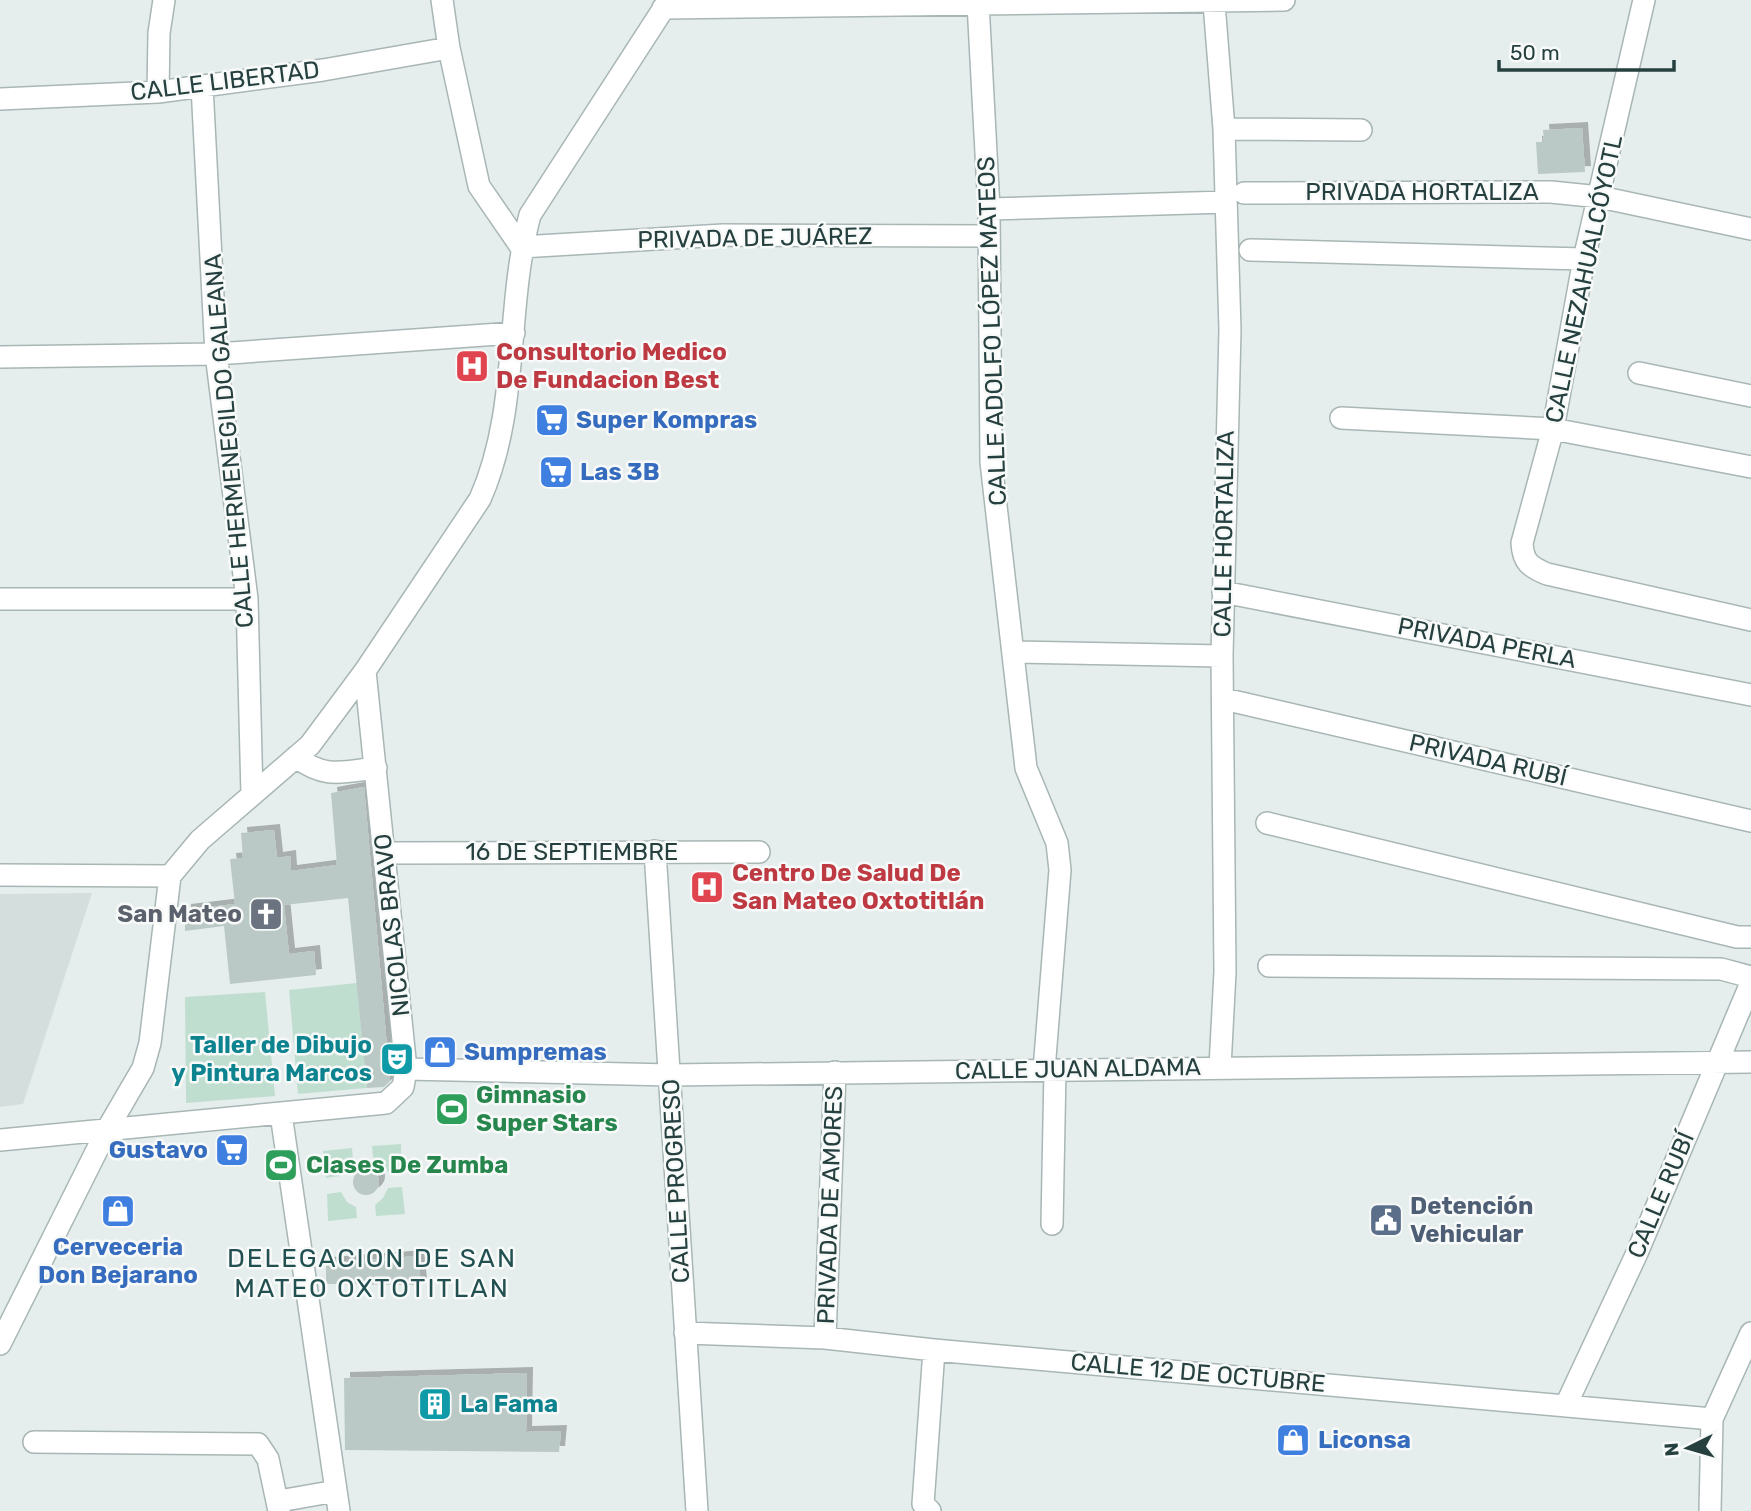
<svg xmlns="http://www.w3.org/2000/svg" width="1751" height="1511" font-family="Rubik,sans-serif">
<defs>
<filter id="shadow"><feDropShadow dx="6" dy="-6" stdDeviation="0" flood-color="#0004"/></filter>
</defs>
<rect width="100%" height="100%" fill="#e6eeed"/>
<path fill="#d4dedc" d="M92,893L23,1104L0,1107V894Z"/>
<path fill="#c0ded0" d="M357,983L367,1088L298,1094L289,990Z
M265,992L275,1096L186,1103L185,997Z
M401,1144L402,1171L388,1172L382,1162L373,1157L372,1146Z
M352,1148L353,1159L344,1166L340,1176L326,1178L323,1151Z
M402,1187L405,1214L376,1216L375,1205L383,1198L388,1188Z
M341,1192L347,1202L356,1207L357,1218L328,1221L327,1194Z"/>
<path fill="#bbc9c6" filter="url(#shadow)" d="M1582,128L1585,172L1538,174L1536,142H1544L1543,130Z
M364,787L390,1081L384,1087L367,1088L348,898L284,905L289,954L314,951L316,975L230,984L224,926L185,931V910L235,904L230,859L243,858L241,833L274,830L277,858L290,856L291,871L337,865L331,793Z
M353 1182a13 13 0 1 1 26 0a13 13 0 1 1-26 0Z
M418,1256L421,1285L326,1284V1263Z
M527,1373L526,1432L561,1431L559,1452L345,1450L344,1378Z"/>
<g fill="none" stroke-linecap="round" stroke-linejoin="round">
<g stroke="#a8b6b5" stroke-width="24">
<path id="street" d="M442,0L449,48L479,186L521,247L723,235L989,236
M1644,0L1584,259L1553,429L1522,543C1523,562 1530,567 1547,574L1751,620
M978,3L989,209L991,462L1026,768L1057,843L1060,870L1044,1070
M1214,3L1224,129L1230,330L1222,656L1225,972L1220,1067
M663,8L1284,0
M202,86L216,354L247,599L252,795
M158,92L159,33L164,0
M0,99L158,92L323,70L449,48
M1224,129L1361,130
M1244,193L1551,192L1600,197L1751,229
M989,209L1226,202
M1250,250L1584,259
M0,357L216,354L514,333
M1639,373L1751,396
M1341,418L1553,429L1751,467
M1223,592L1751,695
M0,599H247
M1013,652L1222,656
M1224,699L1751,821
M296,757C325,779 342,772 376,768
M1267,823L1737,937H1751
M655,851L697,1511
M385,853L759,852
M0,875L170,876
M1269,966L1721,969L1751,977
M406,1069L670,1075L1751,1062
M281,1114L339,1511
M0,1140L386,1103L403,1087L406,1069L365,671
M1052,1224L1055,1070
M685,1333L825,1338L934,1350L1712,1419
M825,1338L835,1072
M0,1344L108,1128L143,1068L150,1043L170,876L200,840L310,745L365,671L480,499C520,409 505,308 530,215L669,0
M1566,1405L1637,1253L1751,983
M34,1442L258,1444L268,1459L279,1511
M279,1501L336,1491
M930,1511L923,1504L934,1350
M1710,1511L1712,1419L1751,1333"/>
</g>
<use href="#street" stroke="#fff" stroke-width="21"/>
</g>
<defs>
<g id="hospital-square" transform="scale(1.75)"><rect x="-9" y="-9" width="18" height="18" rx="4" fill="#e0444e" stroke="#f7faf9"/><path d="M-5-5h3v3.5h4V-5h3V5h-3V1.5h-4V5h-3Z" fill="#fff"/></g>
<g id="supermarket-square" transform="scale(1.75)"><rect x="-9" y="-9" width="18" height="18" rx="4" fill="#3f7fe0" stroke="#f7faf9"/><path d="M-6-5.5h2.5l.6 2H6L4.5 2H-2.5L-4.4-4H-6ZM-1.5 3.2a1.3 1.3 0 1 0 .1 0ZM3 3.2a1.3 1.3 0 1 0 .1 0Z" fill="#fff"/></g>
<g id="church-square" transform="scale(1.75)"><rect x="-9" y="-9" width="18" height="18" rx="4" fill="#6b7280" stroke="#f7faf9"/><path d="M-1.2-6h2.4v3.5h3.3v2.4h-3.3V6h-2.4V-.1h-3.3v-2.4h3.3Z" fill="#fff"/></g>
<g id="shop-square" transform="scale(1.75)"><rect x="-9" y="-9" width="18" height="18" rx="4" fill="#3f7fe0" stroke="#f7faf9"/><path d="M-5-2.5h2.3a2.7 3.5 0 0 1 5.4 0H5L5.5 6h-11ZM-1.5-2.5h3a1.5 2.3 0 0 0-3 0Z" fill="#fff"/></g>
<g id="theatre-square" transform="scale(1.75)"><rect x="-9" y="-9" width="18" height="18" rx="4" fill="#0f9aa8" stroke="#f7faf9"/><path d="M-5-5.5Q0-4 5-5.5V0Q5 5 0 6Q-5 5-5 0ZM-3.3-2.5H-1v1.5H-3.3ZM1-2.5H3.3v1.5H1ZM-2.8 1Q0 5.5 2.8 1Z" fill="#fff"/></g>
<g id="stadium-square" transform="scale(1.75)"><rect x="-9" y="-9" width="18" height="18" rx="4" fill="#2e9e5b" stroke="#f7faf9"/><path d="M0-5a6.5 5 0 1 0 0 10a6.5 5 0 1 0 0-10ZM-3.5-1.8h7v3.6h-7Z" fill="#fff"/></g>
<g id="civic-square" transform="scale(1.75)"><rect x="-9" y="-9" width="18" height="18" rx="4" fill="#5c6f8a" stroke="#f7faf9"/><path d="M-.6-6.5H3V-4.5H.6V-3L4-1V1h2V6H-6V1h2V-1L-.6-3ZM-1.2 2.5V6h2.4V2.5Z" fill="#fff"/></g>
<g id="building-square" transform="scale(1.75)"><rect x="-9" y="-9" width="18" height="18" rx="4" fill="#0f9aa8" stroke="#f7faf9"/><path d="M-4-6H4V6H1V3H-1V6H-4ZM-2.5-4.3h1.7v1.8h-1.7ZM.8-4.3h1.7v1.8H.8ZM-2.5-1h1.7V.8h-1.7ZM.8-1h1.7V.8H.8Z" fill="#fff"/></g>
</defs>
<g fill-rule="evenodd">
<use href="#hospital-square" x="472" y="366"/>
<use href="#supermarket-square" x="552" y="420"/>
<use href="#supermarket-square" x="556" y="472"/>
<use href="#hospital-square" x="707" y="887"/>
<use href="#church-square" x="266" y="914"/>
<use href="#shop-square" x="440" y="1052"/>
<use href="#theatre-square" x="397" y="1059"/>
<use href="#stadium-square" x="452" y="1109"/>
<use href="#supermarket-square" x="232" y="1150"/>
<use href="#stadium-square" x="281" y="1165"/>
<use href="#shop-square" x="118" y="1211"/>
<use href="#civic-square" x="1386" y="1220"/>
<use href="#building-square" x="435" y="1404"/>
<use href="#shop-square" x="1293" y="1440"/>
</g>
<g text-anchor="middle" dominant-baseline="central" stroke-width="5" stroke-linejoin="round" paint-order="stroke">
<g font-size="24" fill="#25403f" stroke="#f7faf9">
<text transform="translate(225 81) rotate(-7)">CALLE LIBERTAD</text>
<text x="1422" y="192">PRIVADA HORTALIZA</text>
<text transform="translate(755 238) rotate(-1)">PRIVADA DE JUÁREZ</text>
<text transform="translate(1584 279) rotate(-78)">CALLE NEZAHUALCÓYOTL</text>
<text transform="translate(992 331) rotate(-92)">CALLE ADOLFO LÓPEZ MATEOS</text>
<text transform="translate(229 441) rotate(-95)">CALLE HERMENEGILDO GALEANA</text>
<text transform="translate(1224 534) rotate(-89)">CALLE HORTALIZA</text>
<text transform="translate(1487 643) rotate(11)">PRIVADA PERLA</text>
<text transform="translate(1488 760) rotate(13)">PRIVADA RUBÍ</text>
<text x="572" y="852">16 DE SEPTIEMBRE</text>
<text transform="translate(392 925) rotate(-96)">NICOLAS BRAVO</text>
<text transform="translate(1078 1069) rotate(-1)">CALLE JUAN ALDAMA</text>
<text transform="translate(676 1181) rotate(-93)">CALLE PROGRESO</text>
<text transform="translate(1661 1195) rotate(-67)">CALLE RUBÍ</text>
<text transform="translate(830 1205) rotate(-88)">PRIVADA DE AMORES</text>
<text transform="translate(1198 1373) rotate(5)">CALLE 12 DE OCTUBRE</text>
</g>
<g font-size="24" font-weight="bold" fill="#be3a42" stroke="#f7faf9" text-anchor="start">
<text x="496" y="352">Consultorio Medico<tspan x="496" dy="28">De Fundacion Best</tspan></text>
<text x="732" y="873">Centro De Salud De<tspan x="732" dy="28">San Mateo Oxtotitlán</tspan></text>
</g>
<g font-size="24" font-weight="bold" fill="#366cbe" stroke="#f7faf9" text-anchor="start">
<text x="576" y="420">Super Kompras</text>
<text x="580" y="472">Las 3B</text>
<text x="464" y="1052">Sumpremas</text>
<text x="208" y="1150" text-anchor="end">Gustavo</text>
<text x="118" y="1247" text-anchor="middle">Cerveceria<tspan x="118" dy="28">Don Bejarano</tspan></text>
<text x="1318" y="1440">Liconsa</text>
</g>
<g font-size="24" font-weight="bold" fill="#5b616d" stroke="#f7faf9" text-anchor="end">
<text x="242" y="914">San Mateo</text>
</g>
<g font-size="24" font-weight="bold" fill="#0d838f" stroke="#f7faf9" text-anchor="end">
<text x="372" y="1045">Taller de Dibujo<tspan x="372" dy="28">y Pintura Marcos</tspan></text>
<text x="460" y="1404" text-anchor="start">La Fama</text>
</g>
<g font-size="24" font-weight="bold" fill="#27864d" stroke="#f7faf9" text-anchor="start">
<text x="476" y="1095">Gimnasio<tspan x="476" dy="28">Super Stars</tspan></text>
<text x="306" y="1165">Clases De Zumba</text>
</g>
<g font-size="24" font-weight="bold" fill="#4e5e75" stroke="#f7faf9" text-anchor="start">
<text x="1410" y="1206">Detención<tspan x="1410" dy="28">Vehicular</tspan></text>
</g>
<g font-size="26" letter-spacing="2" fill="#225051" stroke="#f7faf9">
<text x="372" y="1258">DELEGACION DE SAN<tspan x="372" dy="30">MATEO OXTOTITLAN</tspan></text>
</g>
</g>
<g transform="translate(1688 1448) rotate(265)" stroke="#f7faf9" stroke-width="5" paint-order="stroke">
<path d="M0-5L12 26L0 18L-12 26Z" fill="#25403f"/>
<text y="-10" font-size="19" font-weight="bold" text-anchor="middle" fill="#25403f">N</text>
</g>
<path d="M1499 60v10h175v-10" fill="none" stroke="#25403f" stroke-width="3.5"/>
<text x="1510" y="60" font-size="21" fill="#25403f" stroke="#f7faf9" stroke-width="5" paint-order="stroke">50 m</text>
</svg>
